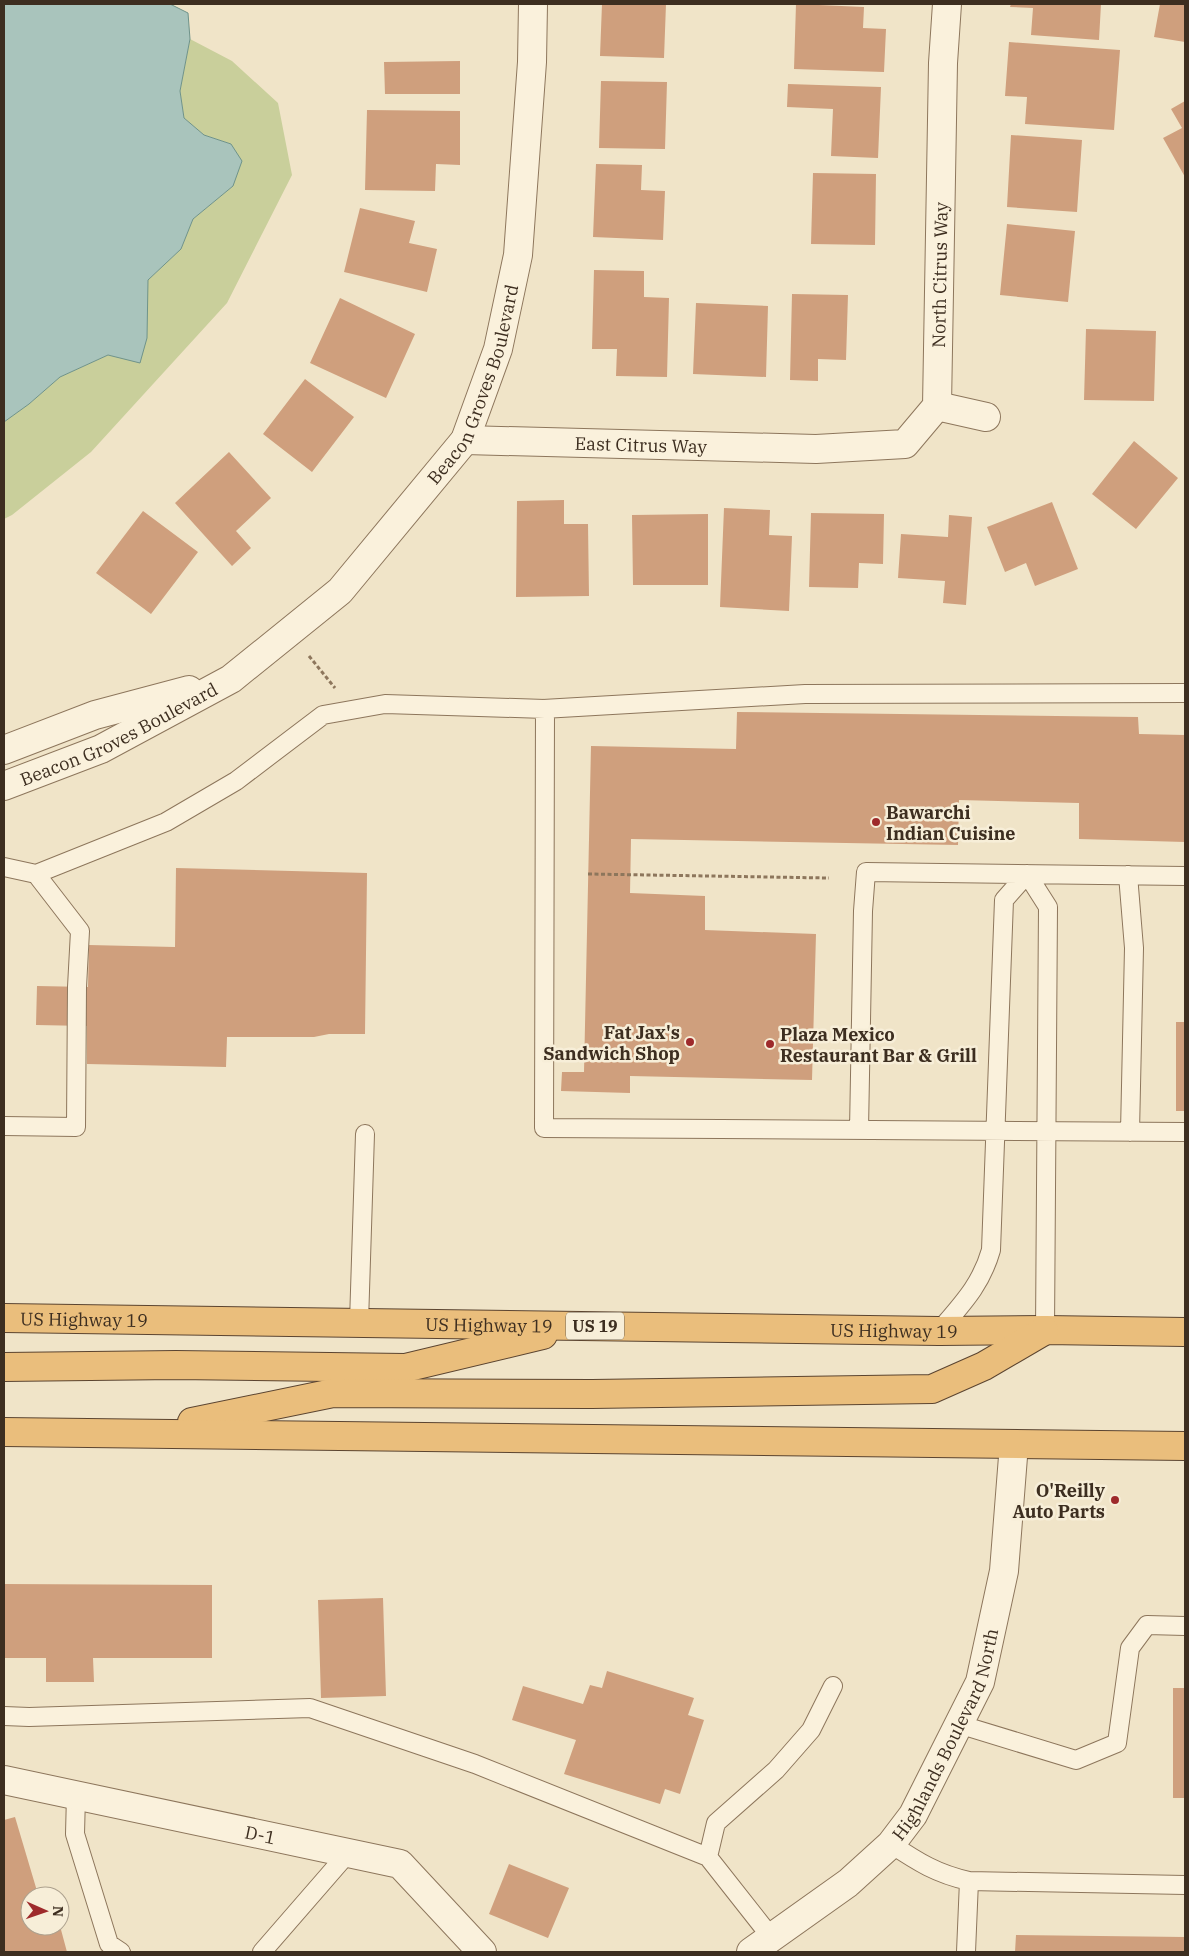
<svg xmlns="http://www.w3.org/2000/svg" width="1189" height="1956" font-family="'IBM Plex Serif',serif">
<rect width="100%" height="100%" fill="#f0e4c8"/>
<path fill="#c9cf9b" d="M190,39L232,61L278,103L292,175L227,303L91,452L12,515L4,519V422L29,404L60,377L108,355L140,362L148,280L181,249L193,219L233,186L231,144L204,135L184,118L180,91Z"/>
<path fill="#a9c4bc" stroke="#6f938a" d="M4,4H170L188,13L190,39L180,91L184,118L204,135L231,144L242,161L233,186L193,219L181,249L148,280L147,338L140,363L108,355L60,377L29,404L4,422Z"/>
<path fill="#cf9f7d" d="M602,4H666L664,58L600,56Z
M796,4L864,7L863,28L886,29L884,72L794,69Z
M1011,4H1101L1099,40L1031,35L1033,8L1010,7Z
M1160,4H1185V42L1154,37Z
M1009,42L1120,50L1114,130L1025,124L1027,97L1005,96Z
M460,61V94H385L384,62Z
M601,81L667,82L665,149L599,148Z
M788,84L881,87L878,158L831,156L833,109L787,107Z
M1185,101V177L1163,138L1182,128L1171,109Z
M367,110L460,111V165L436,164L435,191L365,190Z
M1011,135L1082,140L1077,212L1007,207Z
M596,164L642,165L641,190L665,191L663,240L593,237Z
M813,173L876,174L875,245L811,244Z
M360,208L415,221L409,243L437,249L427,292L344,272Z
M1007,224L1075,231L1068,302L1000,295Z
M594,270L644,271V297L669,298L667,377L616,376L617,349H592Z
M792,294L848,295L846,360L818,359V381L790,380Z
M340,298L415,334L386,398L310,363Z
M696,303L768,306L766,377L693,374Z
M1086,329L1156,331L1154,401L1084,400Z
M305,379L354,417L312,472L263,434Z
M1134,441L1178,478L1136,529L1092,494Z
M229,452L271,498L236,531L251,548L232,566L175,503Z
M564,500V524H588L589,596L516,597L517,501Z
M1052,502L1078,569L1035,586L1026,563L1005,572L987,527Z
M724,508L770,510L769,535L792,536L789,611L720,607Z
M143,511L198,552L151,614L96,573Z
M811,513L884,514L883,564L859,563L858,588L809,587Z
M708,514V585H633L632,515Z
M949,515L972,517L966,605L943,603L945,581L898,578L901,534L948,537Z
M737,712L1138,717L1139,734L1185,735V842L1079,839V803L959,800L958,845L631,839L630,893L705,896V930L816,934L812,1080L630,1076V1093L561,1091L562,1072H584L591,746L736,749Z
M176,868L367,873L365,1034H329L314,1037H227L226,1067L87,1064V1026L36,1025L37,986L88,987L89,945L175,947Z
M1176,1022H1185V1111H1176Z
M4,1584L212,1585V1658H93L94,1682H46V1658H4Z
M383,1598L386,1696L321,1698L318,1600Z
M607,1671L694,1698L688,1715L704,1720L680,1794L665,1789L660,1804L564,1774L576,1740L512,1720L523,1686L583,1704L590,1685L602,1688Z
M1173,1688H1185V1798H1173Z
M15,1817L37,1891L49,1889L51,1896H30V1926H60L67,1952H4V1820Z
M509,1864L569,1888L548,1938L489,1914Z
M1016,1935L1185,1937V1952H1015Z"/>
<g fill="none" stroke-linecap="round" stroke-linejoin="round">
<g stroke="#8d765c" stroke-width="20">
<path id="service" d="M543,709L805,694L1185,693
M4,867L36,874L166,822L236,781L323,715L385,704L545,709L544,1128L1185,1132
M1027,874L1048,907L1045,1330
M1128,875L1134,948L1130,1132
M4,1126L76,1127L77,987L80,931L36,874
M859,1130L863,911L866,872L1185,876
M359,1322L365,1134
M939,1331C962,1304 981,1285 991,1250L1004,900L1027,874
M4,1716L29,1717L310,1708L475,1764L708,1857L771,1937
M958,1724L1076,1760L1117,1743L1130,1648L1147,1625L1185,1626
M76,1795L75,1834L109,1944L121,1952
M891,1844C918,1862 937,1874 969,1881L1185,1885
M708,1857L716,1823L776,1770L811,1730L833,1686
M262,1952L348,1853
M966,1952L969,1881"/>
</g>
<g stroke="#8d765c" stroke-width="30">
<g id="minor">
<path d="M937,406L986,417"/>
<path id="s1" d="M465,440L816,449L905,444L937,406L943,63L947,4"/>
<path d="M4,750L95,715L189,690"/>
<path id="s2" d="M4,786L101,749L231,679L340,591L465,440L498,349L518,255L532,62L533,4"/>
<path id="s3" d="M4,1780L400,1864L482,1952"/>
</g>
</g>
<g stroke="#8d765c" stroke-width="30">
<g id="tertiary">
<path id="s4" d="M751,1952L848,1883L891,1844L913,1815L980,1682L1004,1571L1014,1444"/>
</g>
</g>
<g stroke="#5b4430" stroke-width="30">
<g id="trunk">
<path id="s5" d="M4,1318L939,1331L1045,1330L1185,1332"/>
<path d="M4,1367L176,1365L405,1368L543,1335"/>
<path d="M192,1422L333,1393L592,1394L932,1389L984,1366L1044,1331"/>
<path d="M4,1432L1185,1446"/>
</g>
</g>
<path stroke="#8d765c" stroke-width="3" stroke-dasharray="4 2.5" stroke-linecap="butt" d="M309,656L335,688
M588,874L829,878"/>
<use href="#service" stroke="#faf1dc" stroke-width="18"/>
<use href="#minor" stroke="#faf1dc" stroke-width="28"/>
<use href="#tertiary" stroke="#faf1dc" stroke-width="28"/>
<use href="#trunk" stroke="#eabe7c" stroke-width="28"/>
</g>
<g fill="#9e2a2b" stroke="#f7eed8" stroke-width="2">
<circle cx="876" cy="822" r="5"/>
<circle cx="690" cy="1042" r="5"/>
<circle cx="770" cy="1044" r="5"/>
<circle cx="1115" cy="1500" r="5"/>
</g>
<g text-anchor="middle" dominant-baseline="central" stroke-width="5" stroke-linejoin="round" paint-order="stroke">
<rect fill="#f7eed8" stroke="#756857" stroke-width="1" x="566" y="1312.5" width="58" height="27" rx="4"/>
<g font-size="16" font-weight="bold" fill="#3d2e20">
<text x="595" y="1326">US 19</text>
</g>
<g font-size="18" fill="#3d2e20" stroke="#f7eed8">
<text stroke="none"><textPath href="#s1" startOffset="621">North Citrus Way</textPath></text>
<text stroke="none"><textPath href="#s2" startOffset="642">Beacon Groves Boulevard</textPath></text>
<text stroke="none"><textPath href="#s1" startOffset="176">East Citrus Way</textPath></text>
<text stroke="none"><textPath href="#s2" startOffset="126">Beacon Groves Boulevard</textPath></text>
<text stroke="none"><textPath href="#s5" startOffset="80">US Highway 19</textPath></text>
<text stroke="none"><textPath href="#s5" startOffset="485">US Highway 19</textPath></text>
<text stroke="none"><textPath href="#s5" startOffset="890">US Highway 19</textPath></text>
<text stroke="none"><textPath href="#s4" startOffset="301">Highlands Boulevard North</textPath></text>
<text stroke="none"><textPath href="#s3" startOffset="262">D-1</textPath></text>
</g>
<g font-size="18" font-weight="bold" fill="#3d2e20" stroke="#f7eed8" text-anchor="start">
<text x="886" y="812">Bawarchi<tspan x="886" dy="21">Indian Cuisine</tspan></text>
<text x="680" y="1032" text-anchor="end">Fat Jax's<tspan x="680" dy="21">Sandwich Shop</tspan></text>
<text x="780" y="1034">Plaza Mexico<tspan x="780" dy="21">Restaurant Bar &amp; Grill</tspan></text>
<text x="1105" y="1490" text-anchor="end">O'Reilly<tspan x="1105" dy="21">Auto Parts</tspan></text>
</g>
</g>
<rect width="1189" height="1956" fill="none" stroke="#3d2e20" stroke-width="10"/>
<g transform="translate(45 1911) rotate(92)"><circle r="24" fill="#f7eed8" stroke="#ada18e"/>
<path d="M0-4L9 19L0 12L-9 19Z" fill="#9e2a2b"/>
<text y="-8" font-size="14" font-weight="bold" text-anchor="middle" fill="#3d2e20">N</text>
</g>
</svg>
